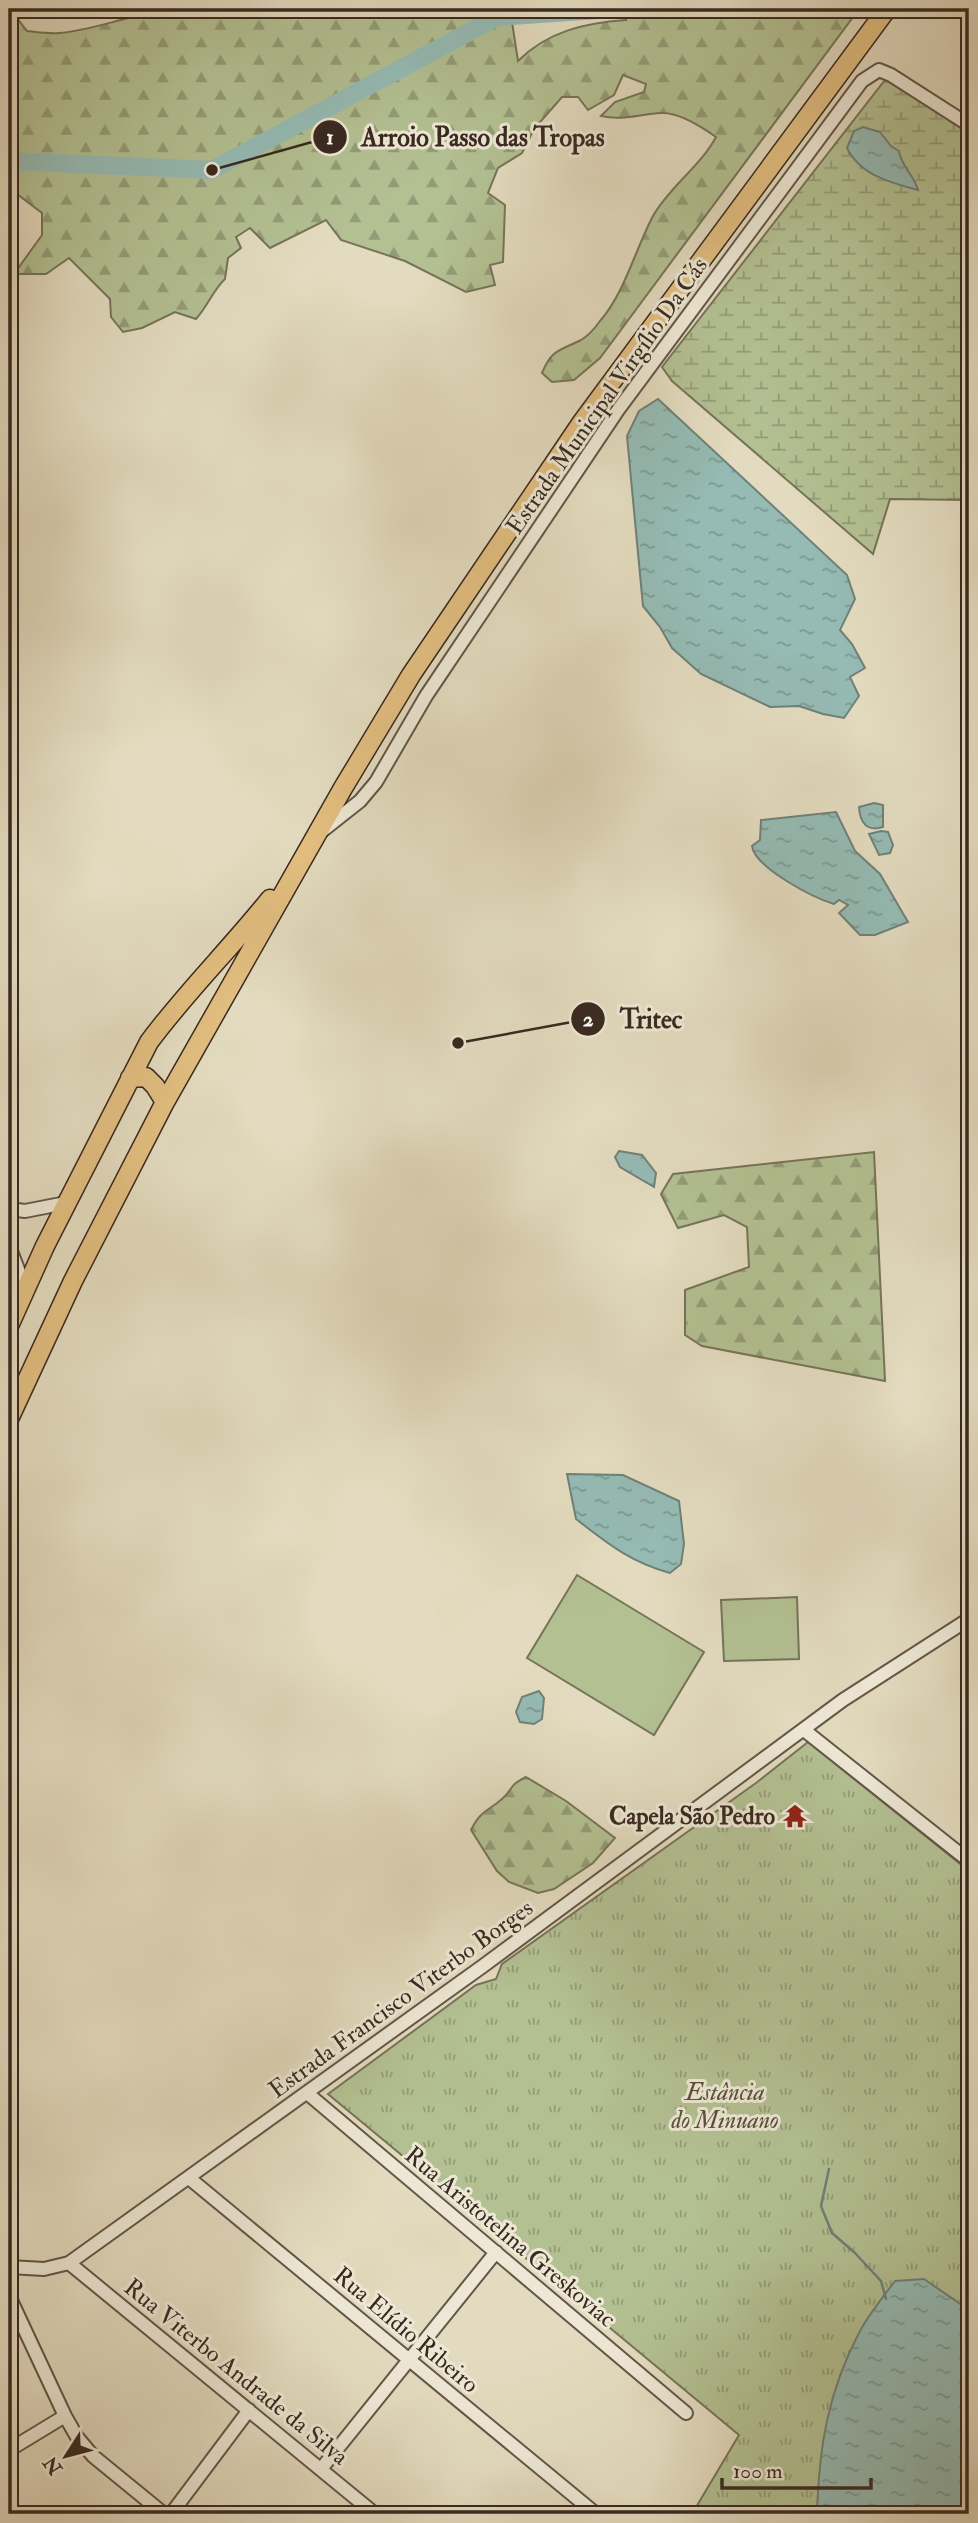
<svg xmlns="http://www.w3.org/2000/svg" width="978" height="2523" font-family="'IM FELL Double Pica',serif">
<defs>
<pattern id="forest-firs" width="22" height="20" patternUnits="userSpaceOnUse" patternTransform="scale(1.75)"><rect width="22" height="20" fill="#b3c092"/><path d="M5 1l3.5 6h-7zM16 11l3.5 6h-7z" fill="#939c77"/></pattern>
<pattern id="wetland-marsh" width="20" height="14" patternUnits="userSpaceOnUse" patternTransform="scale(1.75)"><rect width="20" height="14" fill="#b3c092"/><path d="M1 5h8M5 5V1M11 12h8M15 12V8" fill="none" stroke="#939c77"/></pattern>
<pattern id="park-tufts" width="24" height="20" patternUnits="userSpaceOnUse" patternTransform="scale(1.75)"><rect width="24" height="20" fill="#b3c092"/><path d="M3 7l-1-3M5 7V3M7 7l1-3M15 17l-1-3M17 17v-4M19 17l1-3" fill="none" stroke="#939c77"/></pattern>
<pattern id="water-ripples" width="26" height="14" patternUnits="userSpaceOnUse" patternTransform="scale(1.75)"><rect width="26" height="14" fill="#95bbb4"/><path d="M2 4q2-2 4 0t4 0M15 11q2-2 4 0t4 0" fill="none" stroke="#7b9892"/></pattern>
</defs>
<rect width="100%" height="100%" fill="#e3dbbf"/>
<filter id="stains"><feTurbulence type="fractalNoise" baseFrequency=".00286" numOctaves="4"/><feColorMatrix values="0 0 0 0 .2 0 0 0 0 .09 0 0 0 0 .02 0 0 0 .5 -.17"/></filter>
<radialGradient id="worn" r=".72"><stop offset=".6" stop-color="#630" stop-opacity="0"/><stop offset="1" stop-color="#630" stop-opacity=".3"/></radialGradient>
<path fill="url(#forest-firs)" stroke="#767459" stroke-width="2" d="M9,9H21L17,18L27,31C37,32 49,34 59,33C96,30 129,14 166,12C183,11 198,16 214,9H510L518,61C548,31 585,23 626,20L624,9H859L600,358L574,380L552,382L542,373C552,349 559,351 581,340C588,336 595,328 600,321C625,292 635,250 653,216C670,186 700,167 716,137C702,127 679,112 661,113C640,114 622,121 601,116L615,102L644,92L646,84L623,75L614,95L588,110L578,97H562L534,129L522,153L498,168L488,193L505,205L503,262L490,265L495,285L466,292L405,261L341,240L326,220L270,248L250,228L236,237L241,248L228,258L225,279C213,290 208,306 196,319L175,312L142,328L123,332L111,317L110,299L69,258L46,274H14L42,235V213L9,188Z
M874,1152L885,1381L702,1346L685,1335V1290L749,1267L747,1227L724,1215L678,1228L661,1194L673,1174Z
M526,1777L566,1801L615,1838L593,1863L554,1889L538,1893L509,1882L497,1871L471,1830C481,1810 487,1812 502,1799C514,1788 508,1786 526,1777Z"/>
<path fill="url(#wetland-marsh)" stroke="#767459" stroke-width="2" d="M888,76L969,130V500L890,499L873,554L672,381L662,367Z"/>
<path fill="url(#park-tufts)" stroke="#767459" stroke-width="2" d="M808,1742L969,1871V2514H692L739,2435L328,2094L476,1985L496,1979L502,1964L756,1783Z"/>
<path fill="#b3c092" stroke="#767459" stroke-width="2" d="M577,1575L704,1652L654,1735L527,1658Z
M797,1597L799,1659L724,1661L721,1600Z"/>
<path fill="url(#water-ripples)" stroke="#708179" stroke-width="2" d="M863,127L880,132L891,146L899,151C901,166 914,175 918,190C891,183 860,175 847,148L854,131Z
M658,399L847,575L855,599L840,630L852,644L865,668L850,677L859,696L844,718L823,714L799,706L770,707L701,674L672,648L660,627L643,606L627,436L639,411Z
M874,803L883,805V827C867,832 860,823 859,807Z
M836,812L855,851L880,874L908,922L875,935H860L839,913L848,905L839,900L834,904C814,898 755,868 752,846L760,840L761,820Z
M881,831L888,832L893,845L890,853L879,855L869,834Z
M619,1151L642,1155L656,1173L654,1187L620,1167L615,1157Z
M567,1474L623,1475L679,1501L684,1544L681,1564L670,1573C630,1562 607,1543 576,1519Z
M539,1691L544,1698L542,1719L534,1724L520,1722L516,1712L522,1697Z
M924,2279L969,2310V2514H817C819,2447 828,2391 860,2331C870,2313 883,2297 895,2281Z"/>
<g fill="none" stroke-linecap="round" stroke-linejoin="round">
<path stroke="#708179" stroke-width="2.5" d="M829,2169L821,2206L832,2233L855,2253L881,2281L886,2299"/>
<path stroke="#95bbb4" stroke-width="18" d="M9,161L212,170L497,17L614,9"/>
<g stroke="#645648" stroke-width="16">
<path id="minor" d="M322,831L360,801L376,782L426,696L618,410L862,81L879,70L891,75L969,125
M9,1209L25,1211L66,1203
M9,1246L26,1290
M804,1730L969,1861
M307,2093L686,2413
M189,2178L596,2514
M69,2263L375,2514
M9,2267L44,2269L69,2263L483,1966L843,1700L969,1619
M9,2296L65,2416L77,2437L93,2456L164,2514
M9,2450L65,2416
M321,2469L496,2252
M171,2514L249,2410"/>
</g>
<g stroke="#392920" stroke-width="21">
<path id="highway" d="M130,1078L146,1077L155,1086L165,1102
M9,1326L45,1246L149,1042C186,992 231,948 270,899
M9,1419L73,1281L165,1102L343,788L411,675L582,422L887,9"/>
</g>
<use href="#minor" stroke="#ede8d5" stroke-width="12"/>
<use href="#highway" stroke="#e2be80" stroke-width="18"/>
</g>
<defs>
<g id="temple-bare" transform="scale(1.89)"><path d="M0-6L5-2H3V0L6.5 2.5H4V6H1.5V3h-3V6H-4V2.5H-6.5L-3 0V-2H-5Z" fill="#8f2418" stroke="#ede8d5" stroke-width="2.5" paint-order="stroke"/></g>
</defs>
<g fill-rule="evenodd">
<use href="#temple-bare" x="795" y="1816"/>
</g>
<g text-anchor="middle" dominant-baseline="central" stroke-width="6" stroke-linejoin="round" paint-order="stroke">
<g font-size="24" fill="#392920" stroke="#ede8d5">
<text transform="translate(607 396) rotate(-55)">Estrada Municipal Virgílio Da Cás</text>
<text transform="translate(401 1999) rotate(-36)">Estrada Francisco Viterbo Borges</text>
<text transform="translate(510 2237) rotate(40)">Rua Aristotelina Greskoviac</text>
<text transform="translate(406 2330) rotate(40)">Rua Elídio Ribeiro</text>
<text transform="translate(236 2372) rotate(39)">Rua Viterbo Andrade da Silva</text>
</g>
<g font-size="24" font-weight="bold" fill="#392920" stroke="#ede8d5" text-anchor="end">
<text x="775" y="1816">Capela São Pedro</text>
</g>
<g font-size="24" font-style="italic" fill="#584f3c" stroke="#ede8d5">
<text x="725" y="2092">Estância<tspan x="725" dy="28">do Minuano</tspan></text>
</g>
</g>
<path fill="none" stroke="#392920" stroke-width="2.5" d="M212 170L330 137M458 1043L588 1019"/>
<g fill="#392920" stroke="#ede8d5" stroke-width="2.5">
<circle cx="212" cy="170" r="7"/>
<circle cx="458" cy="1043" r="7"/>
<circle cx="330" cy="137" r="18"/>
<circle cx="588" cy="1019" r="18"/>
</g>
<g font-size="21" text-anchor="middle" font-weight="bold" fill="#fff">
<text x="330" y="144">1</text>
<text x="588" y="1026">2</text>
</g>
<g font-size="26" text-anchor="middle" font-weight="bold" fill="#392920" stroke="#ede8d5" stroke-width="6" stroke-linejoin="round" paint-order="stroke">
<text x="483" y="146">Arroio Passo das Tropas</text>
<text x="651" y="1028">Tritec</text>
</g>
<rect width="978" height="2523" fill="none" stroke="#e3dbbf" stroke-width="35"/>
<rect x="10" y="10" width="957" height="2502" fill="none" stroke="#392920" stroke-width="3.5"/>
<rect x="18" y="18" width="943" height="2488" fill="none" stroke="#392920" stroke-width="2"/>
<g transform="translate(66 2456) rotate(234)" stroke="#ede8d5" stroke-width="5" paint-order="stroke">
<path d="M0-5L12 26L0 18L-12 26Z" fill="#392920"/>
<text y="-10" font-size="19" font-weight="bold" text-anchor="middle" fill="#392920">N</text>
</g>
<path d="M722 2478v10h149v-10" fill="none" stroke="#392920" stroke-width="3.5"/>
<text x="733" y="2478" font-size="21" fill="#392920" stroke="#ede8d5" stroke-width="5" paint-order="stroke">100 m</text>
<rect width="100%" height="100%" filter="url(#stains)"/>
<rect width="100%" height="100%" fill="url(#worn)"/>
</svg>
